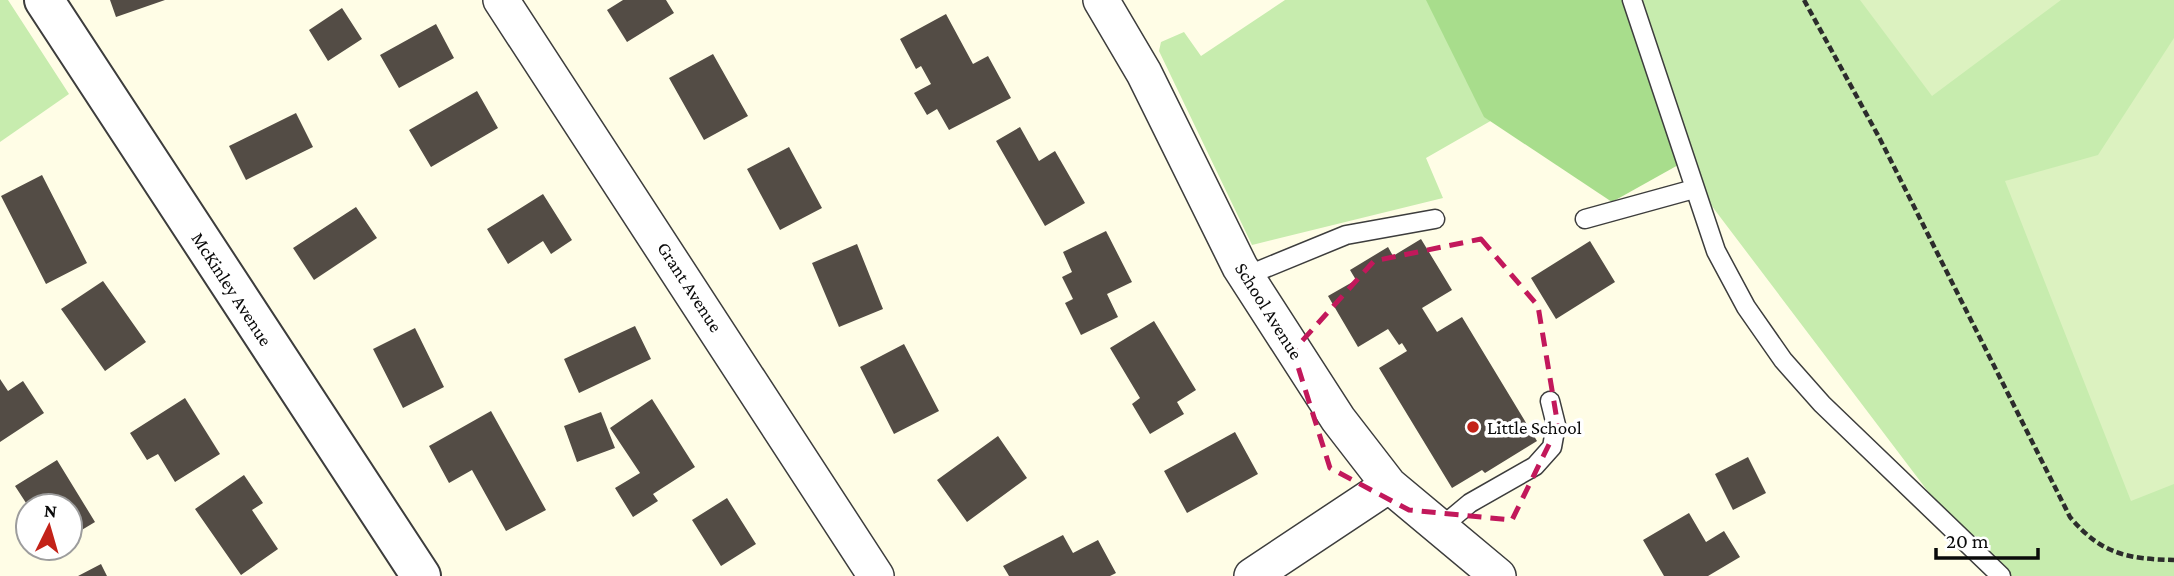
<svg xmlns="http://www.w3.org/2000/svg" width="2174" height="576" font-family="'Crimson Pro',serif">
<rect width="100%" height="100%" fill="#fffde6"/>
<path fill="#c7ecae" d="M0,0H8L69,94L0,142Z
M1285,0H1427L1501,115L1426,158L1443,198L1252,245L1159,51L1161,42L1184,32L1201,56Z
M1628,0H2174V576H1992L1680,164Z"/>
<path fill="#a8dd8c" d="M1426,0H1628L1680,164L1612,202L1484,117Z"/>
<path fill="#dcf2c0" d="M1860,0H2061L1932,96Z
M2174,38V484L2131,501L2005,181L2098,155Z"/>
<path fill="#534c45" d="M110,0H165L116,17Z
M623,0H666L674,13L627,42L607,10Z
M342,8L362,39L328,61L309,30Z
M946,14L973,64L988,56L1011,98L949,130L937,109L927,115L914,93L931,84L921,66L916,69L900,39Z
M436,24L454,58L399,88L380,55Z
M713,54L748,116L704,140L669,78Z
M477,91L498,128L431,167L409,130Z
M296,113L313,147L246,180L229,146Z
M1020,127L1039,161L1055,151L1085,203L1045,226L996,141Z
M789,147L822,208L780,230L747,169Z
M42,175L87,263L46,284L1,196Z
M543,194L572,240L551,254L543,241L508,264L487,229Z
M356,207L377,238L314,280L293,248Z
M1106,231L1132,282L1107,294L1118,317L1081,335L1065,303L1073,299L1062,277L1072,272L1063,252Z
M1421,239L1452,290L1422,308L1437,332L1462,317L1537,441L1485,473L1482,470L1452,488L1379,368L1407,351L1402,343L1399,345L1388,329L1358,347L1328,296L1356,280L1350,270L1388,247L1393,256Z
M1590,241L1615,282L1556,319L1531,278Z
M857,244L883,309L839,327L812,263Z
M103,281L146,342L105,371L61,309Z
M1154,321L1196,390L1177,402L1184,414L1150,434L1132,404L1140,398L1110,348Z
M635,326L651,359L579,393L564,359Z
M415,328L444,387L403,408L373,349Z
M904,344L939,411L894,434L860,367Z
M0,379L8,391L23,381L44,413L0,442Z
M185,398L220,454L175,482L158,454L147,460L130,433Z
M652,399L695,467L653,494L658,501L633,517L615,488L640,473L610,428Z
M491,411L546,510L506,531L472,470L449,483L429,446Z
M601,412L615,448L577,462L564,426Z
M1235,432L1258,474L1187,513L1164,471Z
M998,436L1027,478L967,522L937,480Z
M1748,457L1766,493L1733,510L1715,474Z
M57,460L95,522L70,537V506H28L15,486Z
M244,475L263,503L252,510L278,549L241,575L195,509Z
M727,498L756,544L721,566L692,520Z
M1689,513L1706,542L1724,531L1740,557L1708,576H1664L1643,540Z
M1063,535L1073,553L1098,540L1116,573L1110,576H1009L1003,566Z
M101,564L107,576H78Z"/>
<g fill="none" stroke-linecap="round" stroke-linejoin="round">
<g stroke="#3d3d3d" stroke-width="21">
<path id="service" d="M1632,0L1716,251L1746,307L1783,360L1822,404L2001,576
M1585,219L1694,189
M1246,276L1346,235L1435,219
M1440,528L1470,503L1535,466L1552,447L1556,425L1550,401"/>
</g>
<g stroke="#3d3d3d" stroke-width="38">
<path id="minor" d="M501,0L876,576
M1101,0L1144,73L1240,267L1338,419L1389,485L1498,576
M1252,576L1389,485"/>
</g>
<g stroke="#3d3d3d" stroke-width="42">
<path id="tertiary" d="M44,0L421,576"/>
</g>
<path stroke="#2c2c2c" stroke-width="4.5" stroke-dasharray="7 3.5" stroke-linecap="butt" d="M1804,0L1880,139L2070,517C2101,554 2127,559 2174,560"/>
<use href="#service" stroke="#fff" stroke-width="18"/>
<use href="#minor" stroke="#fff" stroke-width="35"/>
<use href="#tertiary" stroke="#fff" stroke-width="38"/>
</g>
<path fill="none" stroke="#c2185b" stroke-width="5" stroke-dasharray="14 9" stroke-linejoin="round" d="M1481,239L1538,306L1558,426L1512,520L1409,510L1330,468L1293,351L1374,261Z"/>
<circle fill="#c32218" stroke="#fff" stroke-width="2.5" cx="1473" cy="427" r="7"/>
<g text-anchor="middle" dominant-baseline="central" stroke-width="7" stroke-linejoin="round" paint-order="stroke">
<g font-size="19" fill="#0a0a0a" stroke="#fff">
<text transform="translate(690 287) rotate(57)">Grant Avenue</text>
<text transform="translate(232 289) rotate(57)">McKinley Avenue</text>
<text transform="translate(1269 311) rotate(58)">School Avenue</text>
</g>
<g font-size="19" fill="#0a0a0a" stroke="#fff" text-anchor="start">
<text x="1487" y="427">Little School</text>
</g>
</g>
<g transform="translate(49 527) rotate(5)"><circle r="33" fill="#ffffff" stroke="#9d9d9d" stroke-width="2"/>
<path d="M0-5L12 26L0 18L-12 26Z" fill="#c32218"/>
<text y="-10" font-size="19" font-weight="bold" text-anchor="middle" fill="#0a0a0a">N</text>
</g>
<path d="M1936 548v10h102v-10" fill="none" stroke="#0a0a0a" stroke-width="3.5"/>
<text x="1946" y="548" font-size="21" fill="#0a0a0a" stroke="#ffffff" stroke-width="5" paint-order="stroke">20 m</text>
</svg>
